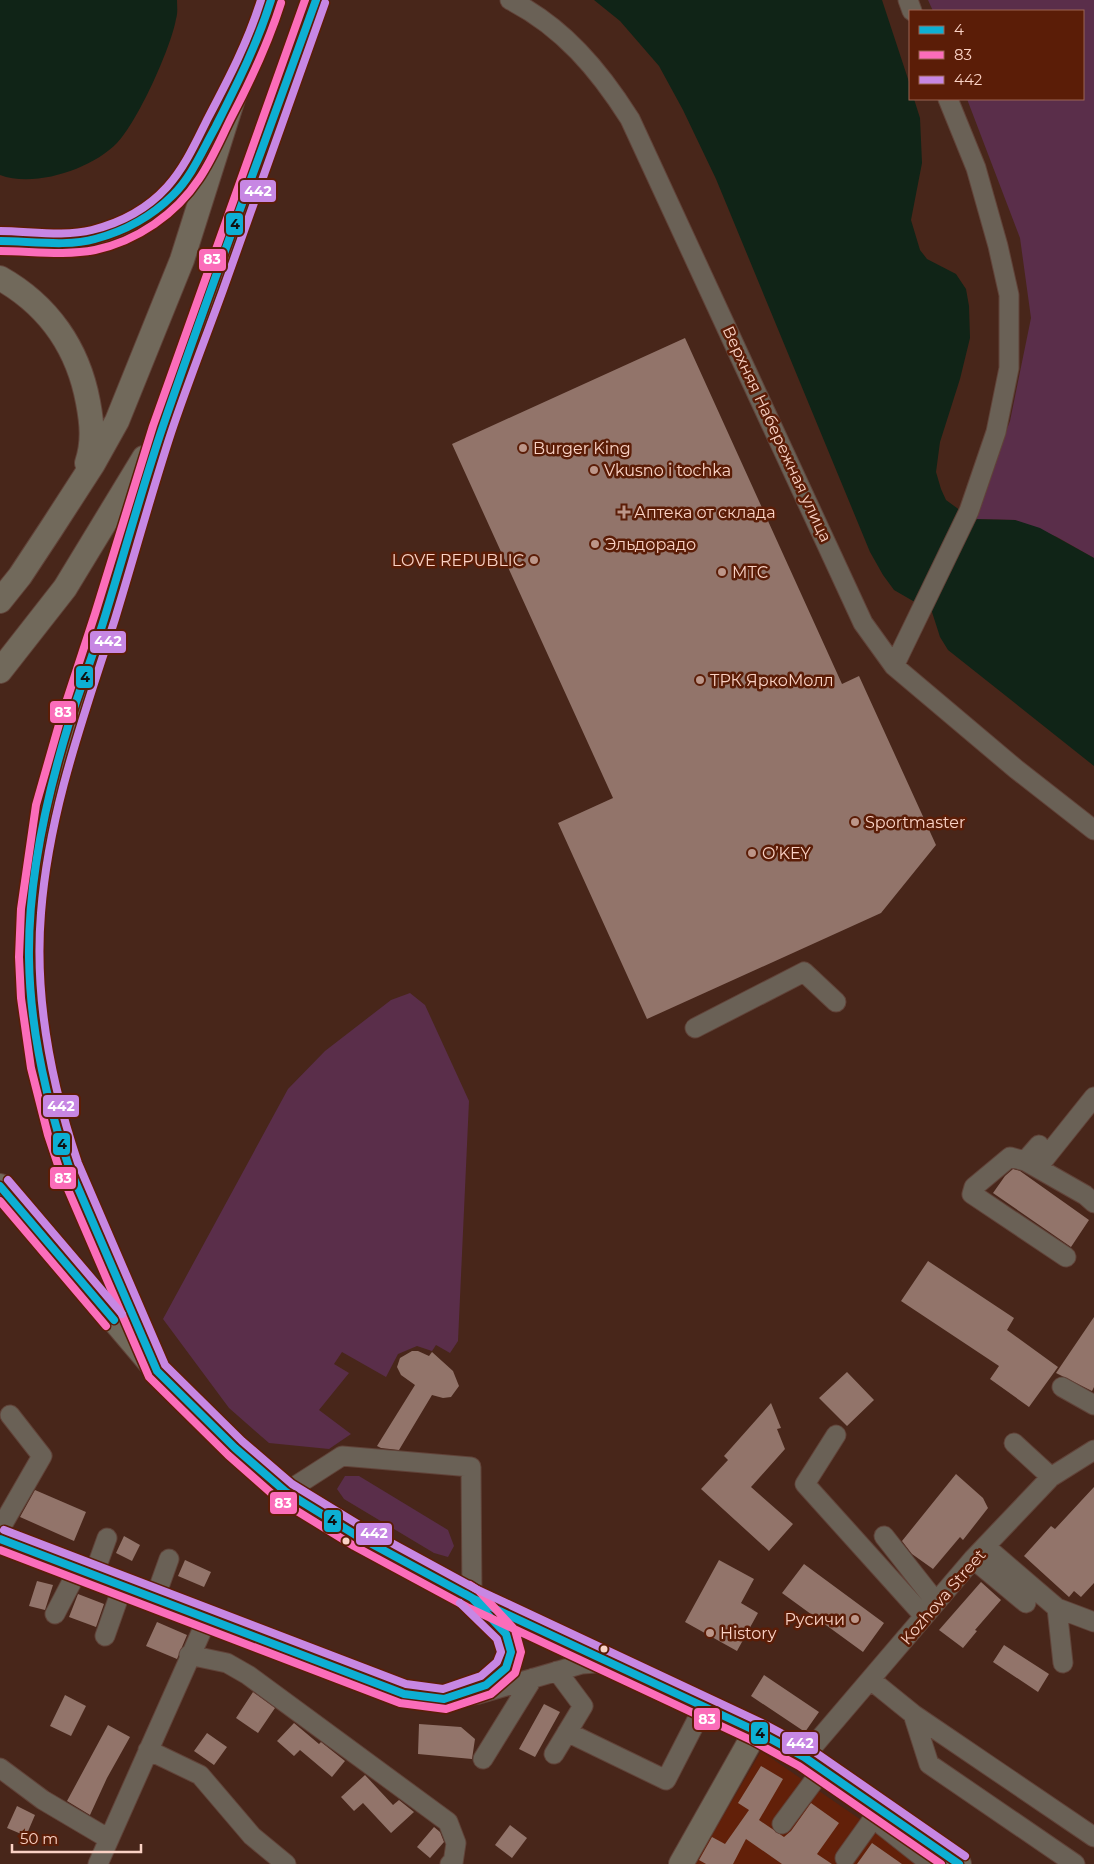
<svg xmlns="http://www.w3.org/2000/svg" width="1094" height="1864" font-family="Montserrat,sans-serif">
<rect width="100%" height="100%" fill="#48261a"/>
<path fill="#622009" d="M761,1751L925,1864H695Z"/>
<path fill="#5a2e4a" d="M928,0H1094V558L1057,537L1015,520L972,519L1010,421L1031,318L1020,238L967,99H1083V11H933Z
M410,993L425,1005L469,1101L458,1341L450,1353L436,1345L432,1351L417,1346L398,1354L386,1377L342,1352L334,1364L349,1373L319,1410L351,1434L329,1449L269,1443L229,1408L163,1319L288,1089L325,1051L391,1000Z
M345,1476H359L448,1530L454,1546L448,1557L434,1553L344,1499L337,1489Z"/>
<path fill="#102417" d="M0,0H177C177,6 178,13 176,19C171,48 137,123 117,143C92,169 35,188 0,175Z
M594,0H882L910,85V99H914L920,118L922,163L911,220L920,250L927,259L956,274L966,289L969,306L970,338L960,379L940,442L936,472L941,489L946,500L972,519L1015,520L1040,528L1094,558V766L948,650L940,637L932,612L894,590L883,575L870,552L716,179L683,110L659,66L620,21Z"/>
<path fill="#92746a" d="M685,338L842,684L859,676L936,845L881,913L647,1019L558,823L613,798L452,444Z
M1013,1169L1020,1171L1089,1220L1071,1247L993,1193L1005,1176Z
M928,1261L1014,1318L1007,1330L1058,1367L1029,1407L990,1379L999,1366L901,1301Z
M1094,1317V1387L1092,1391L1056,1373Z
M412,1351H418L429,1356L432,1352L453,1371L459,1386L451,1397L443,1398L432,1395L399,1450L381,1448L377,1446L415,1385L401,1375L397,1367L400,1358Z
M847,1372L874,1400L847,1426L819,1398Z
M771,1403L781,1428L777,1429L785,1449L751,1487L793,1524L769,1551L701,1489L728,1460L724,1456Z
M956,1474L983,1498L988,1508L963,1540L960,1537L933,1569L912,1554L902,1541Z
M1094,1487V1583L1081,1597L1074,1591L1069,1597L1024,1556L1051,1526L1055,1529Z
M35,1490L86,1512L74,1541L20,1517Z
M124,1536L140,1545L132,1561L116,1553Z
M185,1560L211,1572L204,1587L178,1576Z
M719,1560L754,1579L741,1603L758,1613L737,1651L685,1622Z
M804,1564L884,1623L863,1652L782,1593Z
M37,1581L53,1585L45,1610L29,1606Z
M981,1582L1001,1600L975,1630L977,1631L963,1648L939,1630Z
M78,1594L104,1604L96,1627L69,1617Z
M157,1622L187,1635L177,1659L146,1646Z
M1004,1645L1049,1674L1038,1692L993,1662Z
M764,1675L819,1712L805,1732L751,1696Z
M253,1692L275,1708L258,1733L236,1718Z
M65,1695L86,1706L71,1736L50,1726Z
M544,1704L560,1712L535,1757L519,1749Z
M294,1723L319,1744L321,1742L345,1761L332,1777L300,1750L294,1756L277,1741Z
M419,1724L461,1727L475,1739L472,1759L418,1754Z
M108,1725L130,1737L107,1778L90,1815L67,1801Z
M207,1733L227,1747L214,1765L194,1751Z
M761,1766L783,1779L759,1820L784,1837L791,1831L811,1803L839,1823L817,1854L832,1864H782L746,1839L733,1864H706L699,1860L712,1837L725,1844L749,1810L738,1803Z
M365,1775L393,1805L399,1800L414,1812L391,1833L363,1803L354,1811L341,1797Z
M17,1806L35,1815L26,1836L7,1828Z
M510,1825L527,1838L512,1858L495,1845Z
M434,1827L440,1832L444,1842L430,1858L417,1847Z
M872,1843L902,1864H857Z"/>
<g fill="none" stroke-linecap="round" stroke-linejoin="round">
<g stroke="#614339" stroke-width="21">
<path id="minor" d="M510,0C563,27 599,70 630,119L863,623L894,666L1016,769L1094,830
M908,0L912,11
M894,666L969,511L996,432L1009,368V295L998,246L976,168L948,99
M695,1028L804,972L836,1002
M1039,1145L1025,1161L1010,1157L974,1187L972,1194L1066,1257
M1027,1162L1085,1195L1094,1203
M1038,1167L1094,1097
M1062,1387L1094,1405
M836,1435L805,1484L924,1616
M1014,1443L1051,1477
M286,1492L342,1456L471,1467L472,1598
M0,1529L42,1456L10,1415
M884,1536L936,1602
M0,1539L404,1694L444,1699L479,1694L582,1664L610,1662
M986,1547L1057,1608L1063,1663
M973,1559L1026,1603
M94,1574L107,1538
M155,1598L169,1559
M1057,1608L1094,1622
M55,1614L79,1568
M105,1636L123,1585
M189,1655L227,1663L248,1675L448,1822L456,1843L453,1863L450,1864
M871,1680L913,1714L1094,1837
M913,1714L929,1764L1075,1864
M567,1732L666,1780L704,1706
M148,1750L200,1775L252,1836L286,1864
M554,1754L583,1706L557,1671
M804,1757L973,1559L1051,1477L1094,1450
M483,1759L533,1678
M0,1768L43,1800L109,1839
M868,1806L883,1826L931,1864
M782,1824L822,1770
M845,1858L875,1816
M98,1864L207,1619"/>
</g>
<g stroke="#614339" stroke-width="26">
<path id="major" d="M230,97L260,37L271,0
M0,241C25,242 51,244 76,242C122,240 164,210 190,174C197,164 202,151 208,140
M0,278C48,305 78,348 88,402C92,423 94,442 87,463
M0,601L20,576L51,529L93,464L117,421L182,260L238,83
M0,671L65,588L144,458
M0,1186L157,1371L235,1448L286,1492L359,1537L472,1598L501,1627L511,1648V1659L506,1668L486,1685L444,1699
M157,1371L69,1167L47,1097L36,1037L31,997L29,957L31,910L46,808L69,724L105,617L162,429L316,0
M487,1605L756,1731L804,1757L959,1864
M681,1864L756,1731"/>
</g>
<use href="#minor" stroke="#6a6156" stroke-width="19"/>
<use href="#major" stroke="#71695b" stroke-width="24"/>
<g stroke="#5b1d07" stroke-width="11">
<path id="bus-1" d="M316,0C265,142 212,283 163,426C142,488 125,551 106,613C95,650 81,686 69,723C46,798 28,879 29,958C30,1029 46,1100 69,1167L157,1371L235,1448L286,1492L359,1537L472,1598L756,1731L804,1757L959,1864
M0,241C28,241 68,247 95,239C125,231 151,217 173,195C192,176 202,151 215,128C236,86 257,45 271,0
M0,1186L114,1320
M0,1539L404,1694L444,1699L486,1685L506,1668L511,1652L506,1634L472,1598L465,1594"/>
</g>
<g stroke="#5b1d07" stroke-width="11">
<path id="bus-2" d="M305,0L153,426L95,614L60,721L36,805L21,909L19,957L21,998L31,1068L48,1135L60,1171L149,1377L228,1455L279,1500L354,1546L467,1607L751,1740L799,1766L941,1864
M0,251C30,251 65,256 95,250C137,241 176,214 199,179C212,160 221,138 231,118C251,80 268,44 281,3
M0,1201L106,1326
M0,1550L400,1703L446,1709L491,1694L515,1673L521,1652L515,1630L479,1591L470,1585"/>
</g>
<g stroke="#5b1d07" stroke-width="11">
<path id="bus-3" d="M325,3C291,99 257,194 223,290C206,337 187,385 171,433C151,494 134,557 115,619C84,716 49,810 41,913C34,998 51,1083 78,1163L165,1365L242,1441L292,1484L364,1528L476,1589L760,1722L809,1748L965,1856
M0,231C28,231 65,237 92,230C120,223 147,209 167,187C185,167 196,142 208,118C228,80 248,42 261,0
M8,1180L122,1314
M4,1530L406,1684L443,1689L481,1676L497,1662L501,1652L497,1639L460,1603"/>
</g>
<use href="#bus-1" stroke="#0dafd3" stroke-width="8"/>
<use href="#bus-2" stroke="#fb6dba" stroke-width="8"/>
<use href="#bus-3" stroke="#c787e3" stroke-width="8"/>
</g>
<g fill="#bc9689" stroke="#5b1d07" stroke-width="2">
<circle cx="523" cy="448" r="5"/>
<circle cx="594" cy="470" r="5"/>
<path d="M621.5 504.5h5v5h5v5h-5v5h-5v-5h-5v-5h5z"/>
<circle cx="595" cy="544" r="5"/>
<circle cx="534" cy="560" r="5"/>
<circle cx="722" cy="572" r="5"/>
<circle cx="700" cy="680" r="5"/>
<circle cx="855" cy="822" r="5"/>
<circle cx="752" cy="853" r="5"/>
<circle cx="855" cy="1619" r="5"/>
<circle cx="710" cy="1633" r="5"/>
</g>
<g fill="#fad2c5" stroke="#5b1d07" stroke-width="2">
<circle cx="346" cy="1541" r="4.5"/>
<circle cx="604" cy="1649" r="4.5"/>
</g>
<g text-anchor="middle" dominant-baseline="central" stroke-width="5" stroke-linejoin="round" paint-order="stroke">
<g font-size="16" fill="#fad2c5" stroke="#5b1d07">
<text transform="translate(777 434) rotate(65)">Верхняя Набережная улица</text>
<text transform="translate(943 1597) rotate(-49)">Kozhova Street</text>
</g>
<g font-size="16" fill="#fad2c5" stroke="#5b1d07" text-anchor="start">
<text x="533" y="448">Burger King</text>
<text x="604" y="470">Vkusno i tochka</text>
<text x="634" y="512">Аптека от склада</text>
<text x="605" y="544">Эльдорадо</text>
<text x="524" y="560" text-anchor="end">LOVE REPUBLIC</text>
<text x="732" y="572">МТС</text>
<text x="710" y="680">ТРК ЯркоМолл</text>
<text x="865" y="822">Sportmaster</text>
<text x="762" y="853">O’KEY</text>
<text x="845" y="1619" text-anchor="end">Русичи</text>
<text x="720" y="1633">History</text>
</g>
</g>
<g stroke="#5b1d07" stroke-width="2">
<rect x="239" y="179" width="38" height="24" rx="5" fill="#c787e3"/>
<rect x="225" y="212" width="19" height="24" rx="5" fill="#0dafd3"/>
<rect x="198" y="248" width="29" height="24" rx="5" fill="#fb6dba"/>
<rect x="89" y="630" width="38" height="24" rx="5" fill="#c787e3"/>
<rect x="75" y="665" width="19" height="24" rx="5" fill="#0dafd3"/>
<rect x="49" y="700" width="28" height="24" rx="5" fill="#fb6dba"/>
<rect x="42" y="1094" width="38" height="24" rx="5" fill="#c787e3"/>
<rect x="52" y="1132" width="19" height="24" rx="5" fill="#0dafd3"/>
<rect x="49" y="1166" width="28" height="24" rx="5" fill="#fb6dba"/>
<rect x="269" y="1491" width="29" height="24" rx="5" fill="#fb6dba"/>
<rect x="323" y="1509" width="19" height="24" rx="5" fill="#0dafd3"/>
<rect x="355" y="1522" width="38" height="24" rx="5" fill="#c787e3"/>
<rect x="693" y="1707" width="28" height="24" rx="5" fill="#fb6dba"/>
<rect x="750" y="1721" width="19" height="24" rx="5" fill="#0dafd3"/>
<rect x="781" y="1731" width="38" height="24" rx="5" fill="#c787e3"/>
</g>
<g font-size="14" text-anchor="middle" font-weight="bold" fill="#fff">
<text x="258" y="196">442</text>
<text x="212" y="264">83</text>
<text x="108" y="646">442</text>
<text x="63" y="717">83</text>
<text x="61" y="1111">442</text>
<text x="63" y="1183">83</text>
<text x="283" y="1508">83</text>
<text x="374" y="1538">442</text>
<text x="707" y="1724">83</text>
<text x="800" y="1748">442</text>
</g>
<g font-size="14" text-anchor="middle" font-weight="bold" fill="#111">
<text x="235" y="229">4</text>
<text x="85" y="682">4</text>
<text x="62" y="1149">4</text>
<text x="332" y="1525">4</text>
<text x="760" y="1738">4</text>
</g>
<rect x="909" y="10" width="175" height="90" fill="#5b1d07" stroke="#9b6553"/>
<rect x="919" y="26" width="25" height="8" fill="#0dafd3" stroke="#9b6553"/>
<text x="954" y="35" font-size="15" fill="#fad2c5">4</text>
<rect x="919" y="51" width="25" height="8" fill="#fb6dba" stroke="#9b6553"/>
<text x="954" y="60" font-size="15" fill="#fad2c5">83</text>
<rect x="919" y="76" width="25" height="8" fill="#c787e3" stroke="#9b6553"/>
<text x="954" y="85" font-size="15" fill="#fad2c5">442</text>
<path d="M12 1844v8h129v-8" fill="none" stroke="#fad2c5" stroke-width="2.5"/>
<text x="20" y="1844" font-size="15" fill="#fad2c5" stroke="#5b1d07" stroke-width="4" paint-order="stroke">50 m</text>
</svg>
